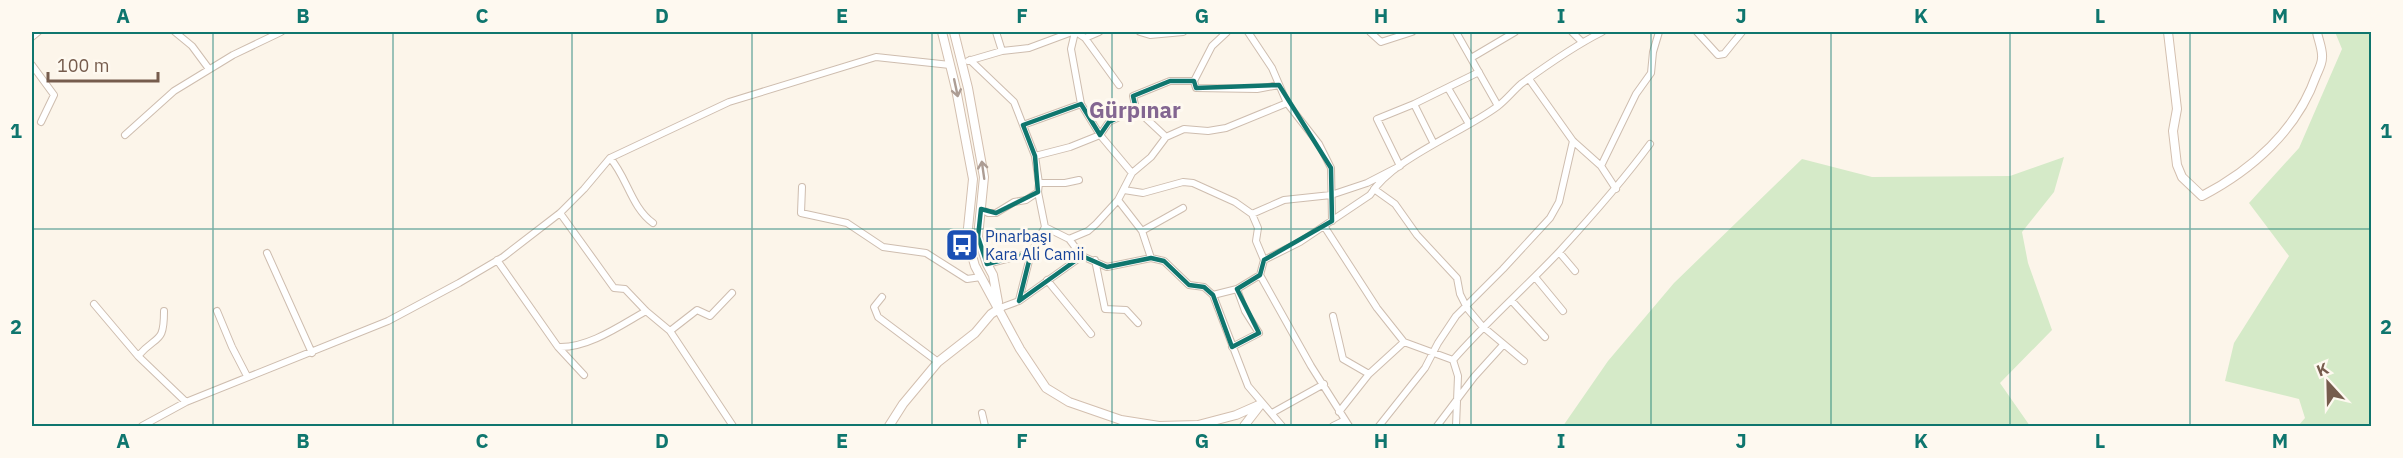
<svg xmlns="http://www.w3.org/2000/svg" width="2403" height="458" font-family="'IBM Plex Sans',sans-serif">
<rect width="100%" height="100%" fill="#fcf5ea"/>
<path fill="#d5eac8" d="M2335,32H2371V426H2298L2305,418L2299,399L2225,381L2234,343L2289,256L2249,203L2299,148L2342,49Z
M2064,157L2054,192L2022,232L2028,263L2052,330L2000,383L2030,426H1563L1608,361L1674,283L1802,159L1872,177L2010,176Z"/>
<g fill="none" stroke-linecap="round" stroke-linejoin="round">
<g stroke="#cebdaf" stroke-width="8">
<path id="street" d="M175,32L192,46L209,69
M996,32L1002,51
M1075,32L1071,49L1081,104L1100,135L1132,173
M1076,32L1085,38L1099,32
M1140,32L1150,35L1183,32
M1248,32L1272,68L1287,103L1319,144L1331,168L1332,221
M1370,32L1381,42L1412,32
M1456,32L1498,106
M1572,32L1582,42
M1697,32L1718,55L1724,54L1742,32
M32,37L38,32
M1085,38L1119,85
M1471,58L1515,32
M970,60L1014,102L1035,156L1039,183L1038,192L1045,227L1069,239L1082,256L1019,301L1000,308
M968,61L1002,51L1029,48L1072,32
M32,65L54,95L41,122
M1529,79L1573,141L1601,166L1616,189
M1194,81L1212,46L1227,32
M1448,88L1469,124
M1414,104L1434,144
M1136,109L1133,96L1170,81H1194L1196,88L1257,89L1279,85
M1023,125L1081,104
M125,135L174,91L233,55L281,32
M1035,156L1070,147L1100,135L1109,122L1136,109L1166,137
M610,158C627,177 631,207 653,223
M1601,166L1636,94L1651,73L1653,52L1659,32
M1039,183H1065L1079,180
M802,187L801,213L847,223L883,247L926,253L967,279L981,277
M1374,189L1395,204L1417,235L1457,278L1460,294L1467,308L1482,326L1524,361
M1124,190L1143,193L1183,182L1193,183L1235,202L1252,214L1258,228L1256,241L1264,260
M1118,200L1142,231L1151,258
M981,209L988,213H996L1014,202L1026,200L1038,192
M560,213L614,288L625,289L646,311L670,331L733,426
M1252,214L1284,200L1331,195L1367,183L1400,166L1377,119L1414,104L1479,72
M1324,226L1377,308L1404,342L1453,360L1458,376L1456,426
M1142,231L1183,208
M1069,239L1088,231L1096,224L1118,200L1132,173L1151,157L1166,137L1184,129L1208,131L1226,128L1287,103
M1559,252L1575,271
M267,253L312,353
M1082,256L1107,267L1151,258L1164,261L1189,285L1204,287L1213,295L1237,289L1260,275
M497,260L558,347L584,375
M1095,260L1105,309L1126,310L1138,323
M987,264L1031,253
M1535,277L1563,311
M1047,280L1091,334
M1213,295L1248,386L1282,426
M882,297L874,307L878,317L938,362
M1019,300L1031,253L1045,227
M1511,300L1545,337
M94,304L138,356L186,402
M217,311L232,347L247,376
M1333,316L1343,359L1369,374
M670,331L697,310L710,316L732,293
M559,347C589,348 621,325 646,311
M1232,347L1259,333L1245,311L1237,289
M138,356C157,334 164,345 164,311
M1453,360C1486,322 1524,289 1559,252C1591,217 1622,182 1650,144
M1339,412L1369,374L1404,342
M982,413L985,426
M1272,413L1324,384
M142,426L186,402L388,321L459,283L503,257L560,213L584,189L610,158L729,102L876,57L950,65
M1333,426L1345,420
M1349,426L1311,366L1260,275L1264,260L1300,242L1370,195C1393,158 1462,133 1498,106C1506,100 1513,91 1521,84C1547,65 1574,46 1602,32
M1379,426L1425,368L1438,343L1456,316L1503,269L1550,218L1559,202L1573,141
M1437,426L1474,377L1503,345"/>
</g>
<g stroke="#d3bfaf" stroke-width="10">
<path id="secondary" d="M942,32L956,89L973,179L967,238L975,266L1020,349L1046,388L1069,402L1121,420L1159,426L1198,425L1236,415L1261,404
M954,32L968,88L984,177L978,237L987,264L993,275L998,302
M2168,32L2177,109L2173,131L2177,165L2182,177L2202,196C2252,170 2297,130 2316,76C2318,71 2322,64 2322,58C2323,50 2318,39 2317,32
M889,426L903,404L938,362L975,333L991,314L1000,308
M1244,426L1261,404"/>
</g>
<use href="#street" stroke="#fff" stroke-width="6"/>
<use href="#secondary" stroke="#fff" stroke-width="8"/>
</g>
<defs><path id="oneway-shaft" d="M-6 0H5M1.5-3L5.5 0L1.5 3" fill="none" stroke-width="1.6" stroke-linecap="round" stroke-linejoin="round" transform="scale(1.5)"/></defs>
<g stroke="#ad9d94">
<use href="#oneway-shaft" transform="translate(956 88) rotate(78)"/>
<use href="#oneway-shaft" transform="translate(983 170) rotate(-98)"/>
</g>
<path fill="none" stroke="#0f766e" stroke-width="4.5" stroke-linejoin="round" d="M1170,81H1194L1196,88L1279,85L1331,168L1332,221L1264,260L1260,275L1237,289L1259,333L1232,347L1213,295L1204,287L1189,285L1164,261L1151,258L1107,267L1082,256L1019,301L1031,253L987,264L978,237L981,209L996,213L1038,192L1035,156L1023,125L1081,104L1100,135L1109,122L1136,109L1133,96Z"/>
<path fill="none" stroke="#0f766e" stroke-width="1.5" stroke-opacity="0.55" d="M213,32V426M393,32V426M572,32V426M752,32V426M932,32V426M1112,32V426M1291,32V426M1471,32V426M1651,32V426M1831,32V426M2010,32V426M2190,32V426M32,229H2372"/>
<defs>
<g id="bus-square" transform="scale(1.725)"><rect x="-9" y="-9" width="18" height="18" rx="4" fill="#1a4fb4" stroke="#fef9f0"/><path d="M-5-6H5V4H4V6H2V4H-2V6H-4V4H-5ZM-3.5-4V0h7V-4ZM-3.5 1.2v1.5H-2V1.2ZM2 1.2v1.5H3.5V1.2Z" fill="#fff"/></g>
</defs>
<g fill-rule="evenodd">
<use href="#bus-square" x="962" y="245"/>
</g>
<g text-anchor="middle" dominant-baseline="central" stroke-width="6" stroke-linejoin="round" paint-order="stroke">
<g font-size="16" fill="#164399" stroke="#fef9f0" text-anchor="start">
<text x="985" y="236">Pınarbaşı<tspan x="985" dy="18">Kara Ali Camii</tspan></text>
</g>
<g font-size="22" font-weight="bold" fill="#836691" stroke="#fef9f0">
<text x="1135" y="109">Gürpınar</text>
</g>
</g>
<rect width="2403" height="458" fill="none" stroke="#fef9f0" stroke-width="66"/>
<g transform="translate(2328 383) rotate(338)" stroke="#fef9f0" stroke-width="4.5" paint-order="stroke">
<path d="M0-4.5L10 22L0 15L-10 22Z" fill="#765c4d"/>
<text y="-9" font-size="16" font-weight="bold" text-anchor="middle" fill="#765c4d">K</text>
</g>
<path d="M48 72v9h110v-9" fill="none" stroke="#765c4d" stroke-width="3"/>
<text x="57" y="72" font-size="18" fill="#765c4d" stroke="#fef9f0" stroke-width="4.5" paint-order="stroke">100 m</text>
<rect x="33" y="33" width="2337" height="392" fill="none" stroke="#0f766e" stroke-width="2"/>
<g font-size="20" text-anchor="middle" font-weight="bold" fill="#0f766e">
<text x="123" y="23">A</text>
<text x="303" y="23">B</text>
<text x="482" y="23">C</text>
<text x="662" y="23">D</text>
<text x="842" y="23">E</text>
<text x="1022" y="23">F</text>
<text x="1202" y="23">G</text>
<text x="1381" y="23">H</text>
<text x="1561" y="23">I</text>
<text x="1741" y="23">J</text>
<text x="1921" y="23">K</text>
<text x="2100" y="23">L</text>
<text x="2280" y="23">M</text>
<text x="16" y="138">1</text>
<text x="2386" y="138">1</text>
<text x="16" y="334">2</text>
<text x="2386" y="334">2</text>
<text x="123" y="448">A</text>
<text x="303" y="448">B</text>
<text x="482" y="448">C</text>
<text x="662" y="448">D</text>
<text x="842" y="448">E</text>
<text x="1022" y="448">F</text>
<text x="1202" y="448">G</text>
<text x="1381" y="448">H</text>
<text x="1561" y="448">I</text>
<text x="1741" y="448">J</text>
<text x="1921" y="448">K</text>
<text x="2100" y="448">L</text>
<text x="2280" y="448">M</text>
</g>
</svg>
